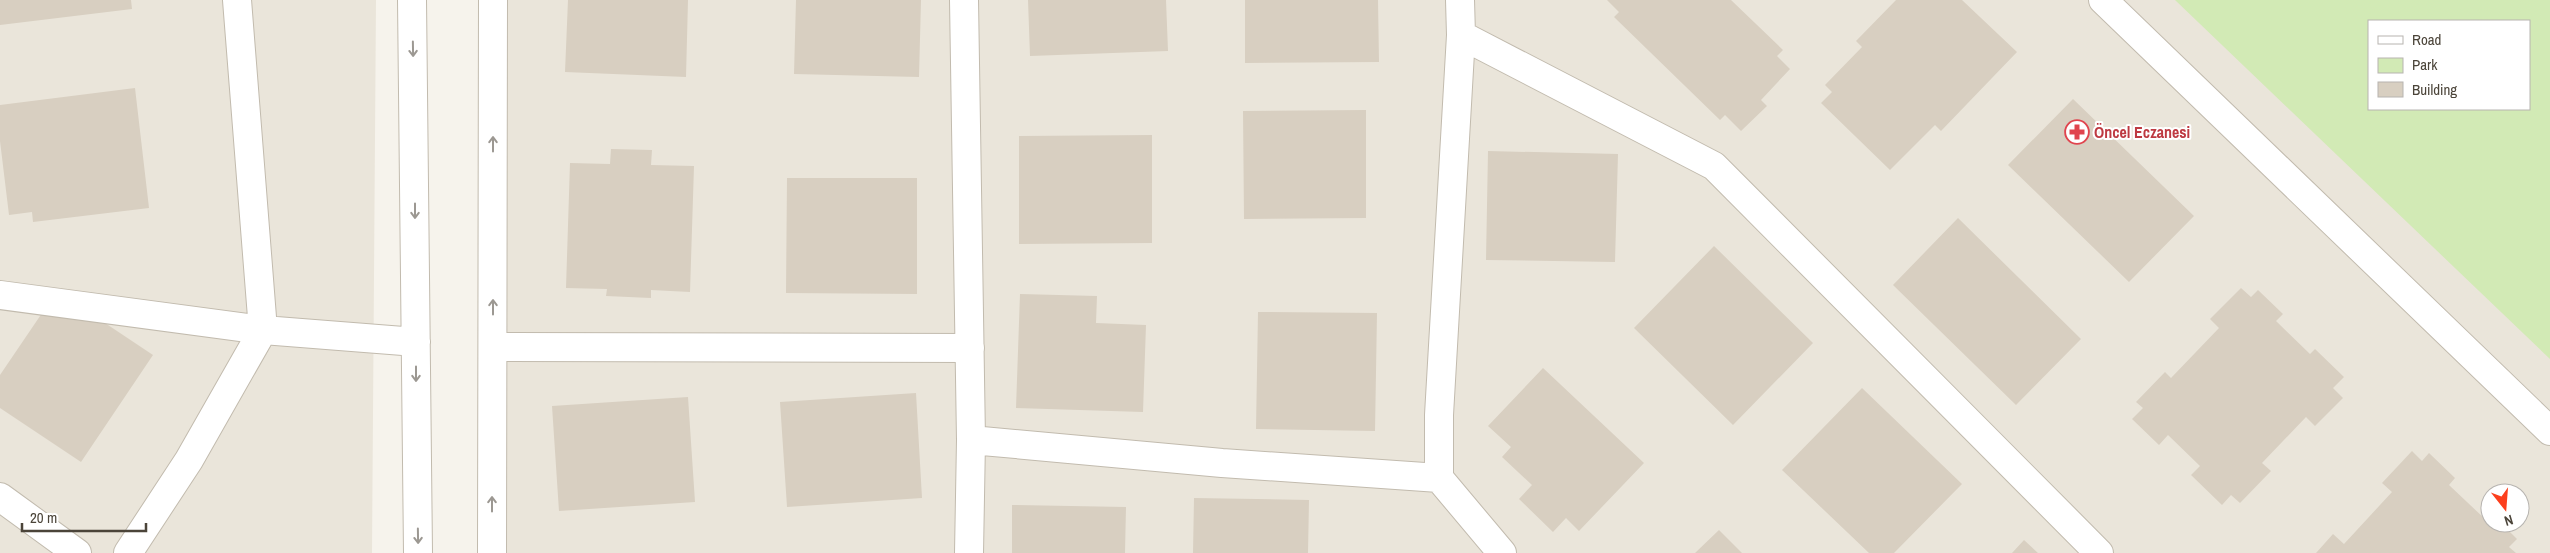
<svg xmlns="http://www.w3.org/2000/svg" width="2550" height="553" font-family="'Archivo Narrow',sans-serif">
<rect width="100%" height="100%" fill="#f6f3ec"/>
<path fill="#eae5da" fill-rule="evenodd" d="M0,0H376L372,553H0Z
M495,0H2550V553H493ZM2369,21H2529V109H2369ZM2490,493H2520V523H2490Z"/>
<path fill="#d2eab5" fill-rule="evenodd" d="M2175,0H2550V359ZM2369,21H2529V109H2369Z"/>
<path fill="#d8cfc1" d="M0,0H131L132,9L0,25Z
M568,0H688L686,77L565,72Z
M796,0H921L919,77L794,74Z
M1028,0H1166L1168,51L1030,56Z
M1245,0H1378L1379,62L1245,63Z
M1607,0H1731L1783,50L1777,56L1790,69L1761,100L1767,106L1741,131L1725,115L1720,120L1614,17L1619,12Z
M1896,0H1962L2017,52L1941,131L1935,125L1890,170L1821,103L1832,92L1825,85L1862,47L1856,41Z
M135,88L149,208L33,222L32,212L9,215L0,141V105Z
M2073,99L2194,216L2129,282L2008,165Z
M1366,110V218L1244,219L1243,111Z
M1152,135V243L1019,244V136Z
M611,149L652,150L651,165L694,166L690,292L651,290V298L606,296L607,289L566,288L570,163L610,164Z
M1488,151L1618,154L1615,262L1486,260Z
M787,178H917V294L786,293Z
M1958,218L2081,339L2016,405L1893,285Z
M1714,246L1813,343L1733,425L1634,328Z
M2241,288L2251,297L2258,290L2283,314L2276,321L2310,354L2315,349L2344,377L2333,388L2343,398L2315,426L2306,417L2262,463L2271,471L2240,503L2231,495L2222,505L2191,475L2200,466L2168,435L2159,445L2132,419L2143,408L2136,402L2165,372L2171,378L2219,328L2210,319Z
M57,291L153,355L81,462L0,408V375Z
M1020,294L1097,296L1096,323L1146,325L1143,412L1016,408Z
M1258,312L1377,313L1375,431L1256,429Z
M1543,368L1644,463L1579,531L1566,518L1553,532L1519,499L1532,485L1502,457L1511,447L1488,426Z
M1862,388L1962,484L1894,553H1869L1782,470Z
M916,393L922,498L787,507L780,402Z
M688,397L695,502L559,511L552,406Z
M2412,451L2422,461L2429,453L2455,478L2449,485L2485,519L2490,513V523H2501L2517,539L2509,547L2516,553H2316L2333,534L2344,544L2392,492L2382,483Z
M1194,498L1309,500L1308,553H1193Z
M1012,505L1126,507L1125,553H1012Z
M1719,530L1742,553H1695Z
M2024,540L2038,553H2012Z"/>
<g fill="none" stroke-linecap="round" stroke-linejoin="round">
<g stroke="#c2bbae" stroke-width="30">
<path id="minor" d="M412,0L418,553
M964,0L971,440L969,553
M1460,0L1461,35L1439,415V478L1502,553
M2103,0L2550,431
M1461,35L1714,166L2099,553
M0,295L263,330L416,342
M493,347L970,348
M971,440L1222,463L1439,478
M0,497L77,553
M128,553L189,460L263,330L237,0
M492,553L493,0"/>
</g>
<use href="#minor" stroke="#fff" stroke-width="28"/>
</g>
<defs><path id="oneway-shaft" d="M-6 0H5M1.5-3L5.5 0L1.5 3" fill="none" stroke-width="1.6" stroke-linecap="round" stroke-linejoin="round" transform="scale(1.25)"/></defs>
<g stroke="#9c9892">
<use href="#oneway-shaft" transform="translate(413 49) rotate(89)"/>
<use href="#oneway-shaft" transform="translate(493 144) rotate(-90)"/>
<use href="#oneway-shaft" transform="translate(415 211) rotate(90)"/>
<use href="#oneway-shaft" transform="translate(493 307) rotate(-90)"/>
<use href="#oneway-shaft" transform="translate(416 374) rotate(90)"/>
<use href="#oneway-shaft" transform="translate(492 504) rotate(-90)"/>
<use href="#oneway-shaft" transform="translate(418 536) rotate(89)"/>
</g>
<defs>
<g id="pharmacy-ring" transform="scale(1.25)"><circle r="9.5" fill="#fff" stroke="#e0444e" stroke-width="1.5"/><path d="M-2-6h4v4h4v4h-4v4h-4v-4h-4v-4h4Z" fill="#e0444e"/></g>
</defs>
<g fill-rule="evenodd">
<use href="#pharmacy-ring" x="2077" y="132"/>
</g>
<g text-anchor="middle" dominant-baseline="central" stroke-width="4" stroke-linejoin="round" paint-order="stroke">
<g font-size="16" font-weight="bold" fill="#be3a42" stroke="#fff" text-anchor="start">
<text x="2094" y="132">Öncel Eczanesi</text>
</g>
</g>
<rect x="2368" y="20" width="162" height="90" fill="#ffffff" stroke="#b7b4b0"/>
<rect x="2378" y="36" width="25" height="8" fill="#ffffff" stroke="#b7b4b0"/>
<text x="2412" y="45" font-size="15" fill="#4b4439">Road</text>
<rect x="2378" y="58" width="25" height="15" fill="#d2eab5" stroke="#b7b4b0"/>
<text x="2412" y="70" font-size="15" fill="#4b4439">Park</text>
<rect x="2378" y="82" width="25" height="15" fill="#d8cfc1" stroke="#b7b4b0"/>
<text x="2412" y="95" font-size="15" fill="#4b4439">Building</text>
<g transform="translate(2505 508) rotate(163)"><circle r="24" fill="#ffffff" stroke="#b7b4b0"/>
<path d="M0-4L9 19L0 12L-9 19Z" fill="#fc3f1d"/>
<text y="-8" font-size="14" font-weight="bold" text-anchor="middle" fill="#4b4439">N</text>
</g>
<path d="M22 523v8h124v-8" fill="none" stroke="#4b4439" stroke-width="2.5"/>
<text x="30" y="523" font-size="15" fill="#4b4439" stroke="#ffffff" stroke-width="4" paint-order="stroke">20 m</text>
</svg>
